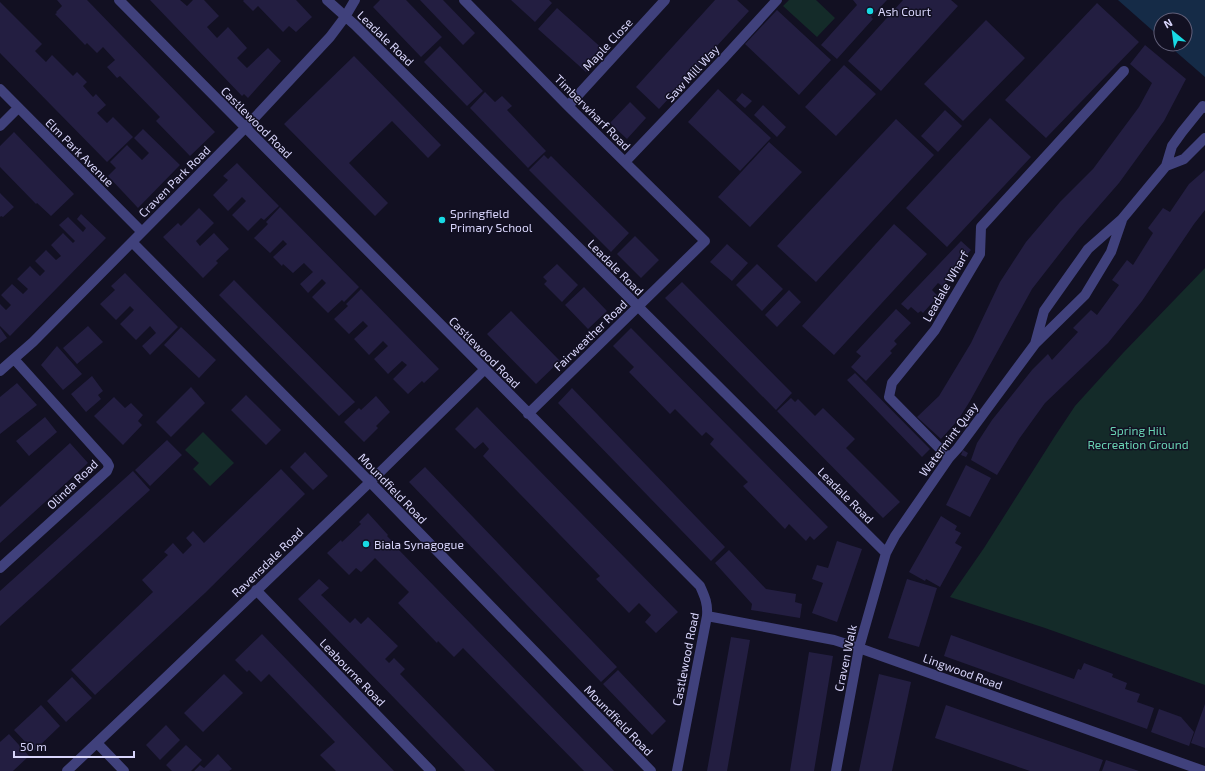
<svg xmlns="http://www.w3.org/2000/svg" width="1205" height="771" font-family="'Exo 2',sans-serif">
<rect width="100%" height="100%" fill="#121022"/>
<path fill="#142b29" d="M789,0H816L835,18L817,37L783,6Z
M1205,268V685L1045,628L950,597L984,548L1055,436L1075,406L1123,353Z
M203,432L234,463L210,486L193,469L199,463L185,450Z"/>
<path fill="#152b47" d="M1118,0H1205V77L1167,44H1185V20H1161V38Z"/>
<path fill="#231e41" d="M57,0H87L215,132L190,156L156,121L160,117L120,76L117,78L107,67L115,60L103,47L97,53L87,43L85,45L55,14L57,13L56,12L62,6Z
M150,0H180L187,6L193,0H204L219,16L207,27L217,38L228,27L247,48L237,58L247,68L268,48L281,61L248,98L244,94L242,96Z
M244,0H296L312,17L296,32L289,26L283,32L258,6L253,11L243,1Z
M380,0H406L442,37L421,57L373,7Z
M420,0H443L475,33L463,45Z
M511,0H549L552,3L535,22Z
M715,0H737L749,11L659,109L636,87Z
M853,0H887L871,17L873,19L837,59L821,45L857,5Z
M903,0H951L958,6L881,91L848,61Z
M0,2L42,44L35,51L46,62L52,55L73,76L77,72L87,82L83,86L93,97L96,94L106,105L97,113L107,123L113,117L133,137L107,162L0,53Z
M1097,3L1139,42L1046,138L1005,100Z
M557,8L605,51L586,72L538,29Z
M777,10L831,60L799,95L745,44Z
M986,20L1025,58L963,121L924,84Z
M1145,45L1186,79L1164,121L1119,183L1078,230L1032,289L970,401L958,420L941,439L917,417L939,396L971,343L1000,282L1026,242L1060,202L1093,169L1139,107L1152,83L1130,64Z
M440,46L483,91L467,106L424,62Z
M354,56L441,145L428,158L392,121L349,163L388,203L375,216L284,124Z
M844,65L876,94L836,136L805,107Z
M718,89L771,138L740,171L688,122Z
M485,92L495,102L502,96L512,106L507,110L546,151L528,168L470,108Z
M742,93L752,101L745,108L736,100Z
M630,102L646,118L627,139L610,123Z
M763,105L786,127L777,137L754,115Z
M945,110L962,126L938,152L921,136Z
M990,118L1031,157L947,247L906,208Z
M896,119L934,155L816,282L777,246Z
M143,129L180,165L138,208L108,176L116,168L110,162L127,145L142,160L149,153L134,138Z
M14,132L74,194L51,216L37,203L36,204L0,167V146Z
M769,142L802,172L750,227L718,197Z
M544,155L548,159L551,156L629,233L611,252L529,170Z
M237,163L279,206L264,220L261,218L248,231L232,215L246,201L242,197L228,211L213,195L228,180L223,176Z
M1205,170V210L1194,224L1142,301L1108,343L1045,403L1019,439L997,475L971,460L977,443L992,420L1032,370L1048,354L1052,360L1078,332L1073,328L1091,310L1097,315L1119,285L1112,280L1127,260L1133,265L1153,233L1148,228L1163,208L1170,212L1189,184Z
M0,193L14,207L3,217L1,216L0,217Z
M280,207L359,287L344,302L342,300L328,313L312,297L326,283L322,279L308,293L300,284L313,272L304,263L293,273L283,264L282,266L273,257L287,244L283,240L270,253L254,238L268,224L266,222Z
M199,208L214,223L196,241L200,246L214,233L229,249L216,261L218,263L203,278L163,237L178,223L181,226Z
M81,214L106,238L10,336L0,326V304L6,310L11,305L1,295L12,284L23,294L28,289L17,279L30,266L40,276L45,271L35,261L46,250L56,260L61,256L51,245L63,233L73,243L75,241L59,225L68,217L83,232L86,228L77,219Z
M894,224L927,254L834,355L802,326Z
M635,236L659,260L641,278L617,254Z
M961,241L971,250L964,258L966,260L942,286L938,283L932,290L938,296L923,313L921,311L918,313L911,307L908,310L901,304Z
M727,244L748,263L732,281L710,262Z
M557,264L578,285L562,302L544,284L547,281L543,277Z
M757,264L783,289L762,311L736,285Z
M125,273L178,327L150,355L142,346L156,333L150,326L136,340L120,324L134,310L130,306L116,320L100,304L115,290L111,286Z
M234,280L355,402L339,416L219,295Z
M682,282L792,393L776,410L665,298Z
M584,287L607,311L588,329L565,305Z
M361,289L439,369L424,383L422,381L408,394L393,379L407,365L402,361L388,374L374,359L388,346L383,341L369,355L354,339L368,326L363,321L349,334L334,319L348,306L346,304Z
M789,290L801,302L777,327L765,315Z
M896,309L911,323L894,341L897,344L890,351L892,353L866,381L851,367L861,356L856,352Z
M511,311L560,361L536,384L487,334Z
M88,326L103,342L77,364L63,348Z
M181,327L216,360L199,378L164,345Z
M0,328L7,338L0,343Z
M631,328L828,527L814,540L810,536L806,541L789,524L785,529L743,486L748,482L710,444L714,439L706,432L702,436L675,409L670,414L629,372L634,367L613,346Z
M57,346L82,374L63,390L41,365Z
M855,373L930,449L922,457L847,380Z
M92,376L103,391L98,395L101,399L86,412L71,394Z
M17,383L37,405L0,434V397Z
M191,387L205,403L171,437L156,422Z
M572,388L725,547L711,561L558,403Z
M246,395L281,430L266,445L231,410Z
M376,396L390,412L376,426L378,428L364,442L344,422L359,408L361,410Z
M114,397L125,408L131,403L143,415L138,421L142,425L123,445L94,416Z
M791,398L795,402L798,399L815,416L823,408L855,439L846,448L900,502L883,518L777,411Z
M477,407L678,612L656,633L645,622L651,615L639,603L629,613L596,579L600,576L483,456L489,449L483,442L475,449L455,429Z
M45,417L57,432L29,456L16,441Z
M946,439L951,441L949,446L944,443Z
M167,440L182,455L150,486L135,470Z
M70,443L88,463L0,543V507Z
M963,450L968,453L966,457L961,455Z
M305,452L328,476L313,490L290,467Z
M966,465L991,478L970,517L946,505Z
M425,467L617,667L601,682L409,482Z
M281,469L305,494L205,593L95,695L71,670L153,592L142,580L168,555L164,552L173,543L183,554L192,545L186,538L193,531L204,543Z
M133,471L150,490L0,626V591Z
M368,513L388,535L387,536L397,546L396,547L397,548L614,771H584L463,648L454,657L438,641L437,643L398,603L409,592L375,558L361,572L356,568L349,575L327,553L341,540L342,542L361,524L359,522Z
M941,516L957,526L955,530L961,533L955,543L962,547L940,587L926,579L925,581L909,572Z
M837,541L862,549L837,622L812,613L823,583L812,579L817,565L828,568Z
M729,550L766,589L796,594L795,602L802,604L800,618L751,610L752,604L715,563Z
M319,579L329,588L321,595L350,623L355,618L361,624L368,617L398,646L385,659L389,663L394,658L405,669L400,674L495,771H465L298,599Z
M907,579L937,588L919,647L888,638Z
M262,634L394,771H336L320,755L335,742L269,674L261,682L249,670L247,672L235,660Z
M951,635L1074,679L1078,669L1081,670L1084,663L1113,674L1112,677L1127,683L1125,689L1140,694L1137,702L1154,708L1147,729L944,656Z
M731,637L750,640L727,771H707Z
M809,652L833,656L814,771H790Z
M618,670L666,721L652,735L603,684Z
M224,674L243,693L203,732L184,713Z
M879,674L911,682L892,771H859Z
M72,677L92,698L66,722L47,701Z
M1205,704V748L1191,743Z
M41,705L60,726L34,751L14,730Z
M946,705L1103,760L1099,771H1030L935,738Z
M1159,709L1181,717L1194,732L1189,746L1151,732Z
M166,725L180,740L160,760L146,745Z
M9,734L29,756L13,771H0V742Z
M186,745L202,760L191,771H172L166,765Z
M218,754L232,769L229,771H194L200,765L204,768Z
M1106,760L1139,771H1102Z"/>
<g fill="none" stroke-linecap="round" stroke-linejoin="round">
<path stroke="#40417c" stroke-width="10" d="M119,0L700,586C705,597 708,604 707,616L677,771
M327,0L355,25L886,553
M464,0L568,106L705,241L528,414
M0,89L142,232
M568,106L665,0
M0,126L18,108
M625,162L724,58L777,0
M1166,166L1184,159L1205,138
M132,242L370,482L651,771
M1035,344L1085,295L1111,252L1122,220
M0,371L33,342L245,128L330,37L345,17L355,0
M949,458L889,397L892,383L935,330L980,254L981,227L1124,71
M0,568L107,471L109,466L107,462L14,359
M256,590L431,771
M707,616L834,640L859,648L1204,771
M97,743L124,771
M67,771L159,684L370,482L484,370
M836,771L859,648L886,553L895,536L949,458L958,448L1035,344L1044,311L1088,249L1122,219L1166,166L1172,146L1182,132L1203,106L1205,108"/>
</g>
<g fill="#18dae4" stroke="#121022" stroke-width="1.5">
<circle cx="870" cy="11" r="4"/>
<circle cx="442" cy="220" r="4"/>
<circle cx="366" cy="544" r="4"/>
</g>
<g text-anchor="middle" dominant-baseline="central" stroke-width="3" stroke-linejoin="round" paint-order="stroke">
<g font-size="12" fill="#d8d5fb" stroke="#121022" text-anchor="start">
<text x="878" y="11">Ash Court</text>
<text x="450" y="213">Springfield<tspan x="450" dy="14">Primary School</tspan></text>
<text x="374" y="544">Biala Synagogue</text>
</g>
<g font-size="12" fill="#d8d5fb" stroke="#121022">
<text transform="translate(386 38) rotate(44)">Leadale Road</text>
<text transform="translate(607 44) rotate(-47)">Maple Close</text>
<text transform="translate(692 73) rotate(-47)">Saw Mill Way</text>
<text transform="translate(593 112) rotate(45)">Timberwharf Road</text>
<text transform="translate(257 122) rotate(45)">Castlewood Road</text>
<text transform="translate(80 152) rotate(45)">Elm Park Avenue</text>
<text transform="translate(174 181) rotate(-45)">Craven Park Road</text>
<text transform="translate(616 267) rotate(45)">Leadale Road</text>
<text transform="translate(945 286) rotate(-60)">Leadale Wharf</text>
<text transform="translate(590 335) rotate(-44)">Fairweather Road</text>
<text transform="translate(485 352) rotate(45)">Castlewood Road</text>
<text transform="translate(948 439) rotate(-53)">Watermint Quay</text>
<text transform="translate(72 484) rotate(-44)">Olinda Road</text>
<text transform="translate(393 488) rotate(46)">Moundfield Road</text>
<text transform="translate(846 495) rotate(45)">Leadale Road</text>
<text transform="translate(267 562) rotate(-44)">Ravensdale Road</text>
<text transform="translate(845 658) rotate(-78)">Craven Walk</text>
<text transform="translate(685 659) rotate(-79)">Castlewood Road</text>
<text transform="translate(963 671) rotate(20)">Lingwood Road</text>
<text transform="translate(353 672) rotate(46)">Leabourne Road</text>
<text transform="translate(619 720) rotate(46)">Moundfield Road</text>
</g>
<g font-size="12" fill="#69d3b3" stroke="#121022">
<text x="1138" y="430">Spring Hill<tspan x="1138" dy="14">Recreation Ground</tspan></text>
</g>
</g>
<g transform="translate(1173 32) rotate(331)"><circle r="19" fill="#121022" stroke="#615f79"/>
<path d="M0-3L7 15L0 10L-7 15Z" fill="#18dae4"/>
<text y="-6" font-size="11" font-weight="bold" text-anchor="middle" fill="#d8d5fb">N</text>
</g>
<path d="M14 751v6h120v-6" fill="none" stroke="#d8d5fb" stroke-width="2"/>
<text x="20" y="751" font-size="12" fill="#d8d5fb" stroke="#121022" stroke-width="3" paint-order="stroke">50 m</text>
</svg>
